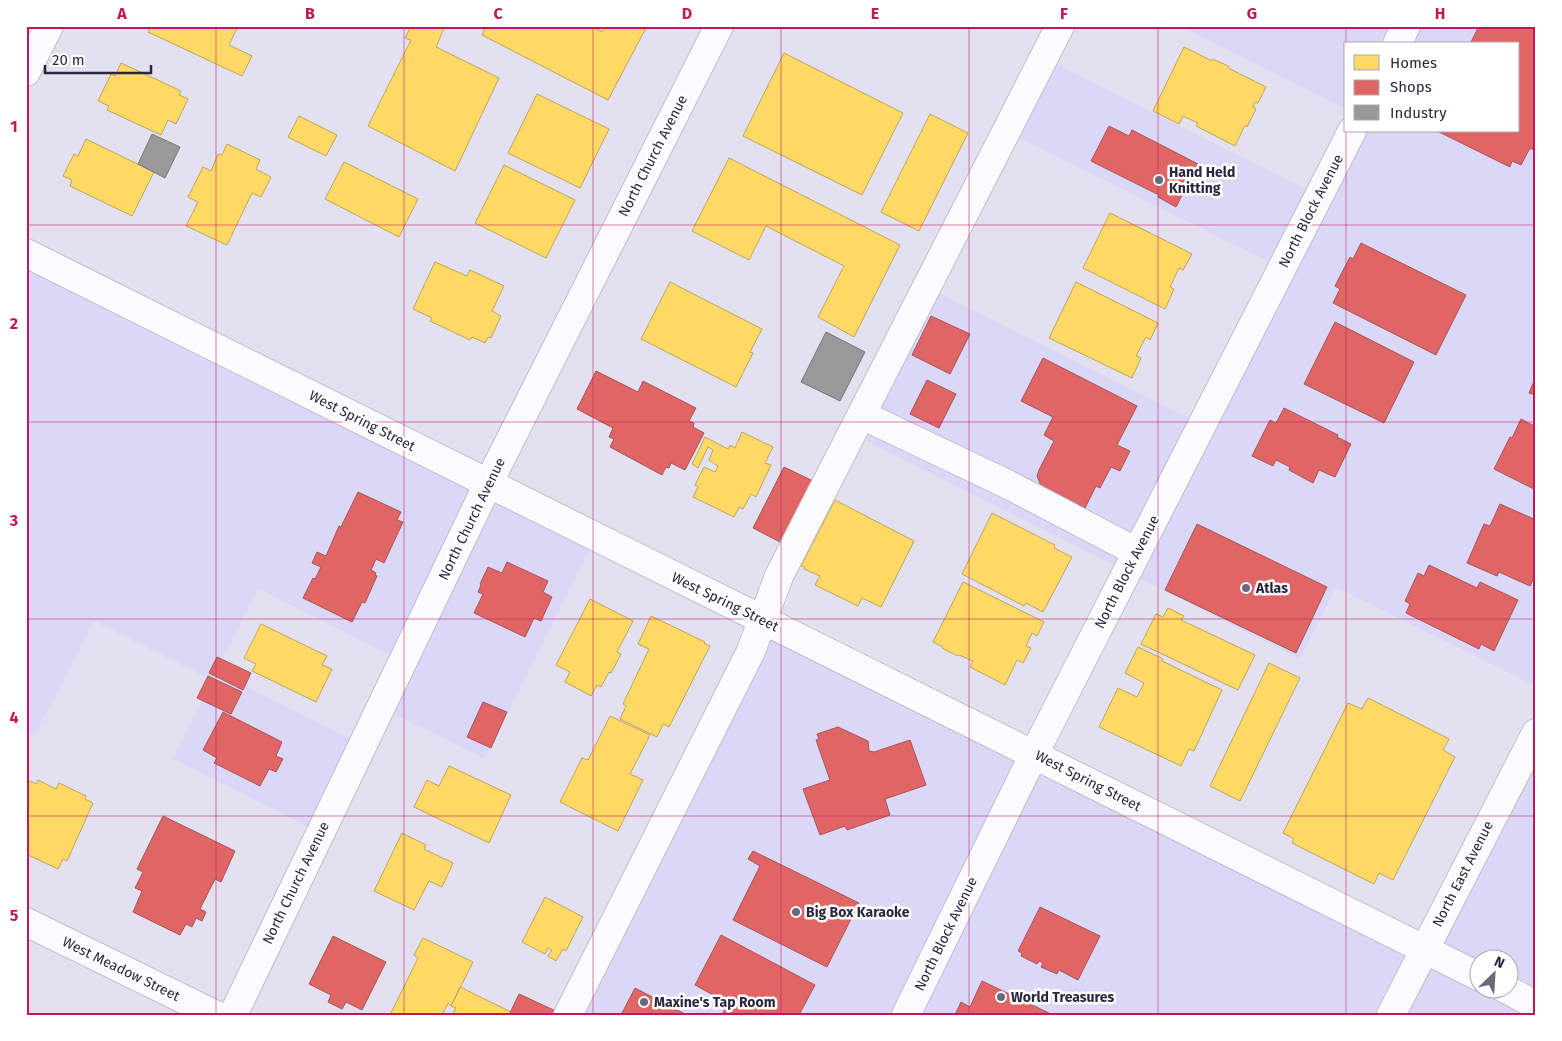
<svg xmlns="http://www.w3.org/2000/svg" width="1562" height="1041" font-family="'Fira Sans',sans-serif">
<rect width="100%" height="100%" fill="#e3e1f0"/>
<path fill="#dbd7f6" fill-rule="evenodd" d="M1180,26H1536V686L1336,587L1300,659L852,434L927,287L1202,424L1282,268L1007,131L1044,58L1319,196L1352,131H1518V44H1346V109Z
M26,253L596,537L485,759L381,708L403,661L258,588L217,672L363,745L320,833L173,759L212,680L94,621L35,736L26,732Z
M762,620L1424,949L1536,733V1015H568ZM1480,958H1510V988H1480Z"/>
<path fill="#ffd966" stroke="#bfa35a" d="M151,26H238L229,45L252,56L242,76L148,32Z
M411,26H445L436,47L499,78L455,171L368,126L411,40L405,38Z
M486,26H591L602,32L605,26H647L608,100L482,35Z
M1184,47L1210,60H1215L1228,66L1230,69L1266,87L1258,103L1255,102L1253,107L1256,109L1247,127L1245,125L1235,146L1196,126L1198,123L1183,116L1179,124L1153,111Z
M784,53L903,113L862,195L743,136Z
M121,63L181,91L179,95L188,99L176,124L168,120L161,135L107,110L109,106L98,101L111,74L115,76Z
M537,94L609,129L580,188L508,153Z
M930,114L968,133L919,231L881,212Z
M299,116L337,135L326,156L288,137Z
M86,139L154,172L132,216L70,186L72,180L63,176L74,154L78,156Z
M227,144L260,160L256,169L271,177L261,197L252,193L227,245L186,226L198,202L188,197L203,167L211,171L218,154L222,155Z
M729,158L900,245L854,337L818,317L844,266L766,226L749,260L692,231Z
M344,162L418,199L399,237L325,199Z
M504,165L575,200L546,258L475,223Z
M1110,213L1192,254L1183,270L1179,268L1170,287L1174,289L1165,309L1083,268Z
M435,262L467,276L470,270L504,286L492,311L501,316L491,338L488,337L485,343L472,337L470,340L430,321L432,318L413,309Z
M670,282L762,329L750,352L753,353L736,387L641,339Z
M1076,282L1158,323L1150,340L1146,337L1136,356L1141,358L1132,378L1049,338Z
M742,432L773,447L765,463L771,465L756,497L751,494L743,509L739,507L734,517L693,497L698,487L695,485L704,467L715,472L718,466L709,460L713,450L708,447L698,468L692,464L705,437L728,449L730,445L735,448Z
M835,500L914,541L881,607L862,598L858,606L815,585L820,576L804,569L805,567L801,566Z
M992,513L1055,545L1054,548L1072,557L1043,612L1026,603L1024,606L962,574Z
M963,582L1044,622L1037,636L1032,633L1026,646L1031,648L1023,663L1017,660L1005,685L970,667L973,661L959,655L958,656L942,648L943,647L933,642Z
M590,599L633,621L617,652L621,654L611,673L609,672L601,687L597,685L591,696L565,682L570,672L556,665Z
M1168,608L1184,616L1181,620L1255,655L1238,690L1141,644L1156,614L1163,617Z
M651,616L705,642L704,643L710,646L669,727L663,724L657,737L620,719L626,706L623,704L649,649L638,644Z
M261,624L327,656L322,665L332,669L316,702L252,671L256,664L244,658Z
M1138,647L1163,659L1162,661L1222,690L1194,751L1189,749L1181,766L1099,727L1118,688L1137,697L1144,683L1125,673Z
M1269,663L1300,678L1240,801L1210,786Z
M1368,698L1449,739L1443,750L1455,757L1393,880L1379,873L1374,884L1292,843L1294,839L1283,833L1348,703L1362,709Z
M610,716L650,735L630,774L643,780L618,831L560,802L582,758L588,760Z
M449,766L511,795L489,843L414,807L427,780L439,786Z
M27,780L37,784L38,780L56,789L59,783L86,796L85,799L93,803L67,861L63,859L58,869L26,854Z
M402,833L426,845L424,849L453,863L442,887L429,881L414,910L374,891Z
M545,897L583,917L566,951L563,949L556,961L548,956L552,950L548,948L545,954L522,942Z
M423,938L473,962L451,1006L448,1003L442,1015H390L418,958L414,955Z
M460,987L511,1012L509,1015H452L456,1008L451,1006Z"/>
<path fill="#e06666" stroke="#aa535a" d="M1479,26H1536V151L1530,148L1521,165L1512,161L1510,167L1437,131H1518V44H1470Z
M1109,126L1129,136L1132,130L1198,164L1176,207L1158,197L1159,195L1091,161Z
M1361,243L1466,295L1436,355L1333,303L1340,289L1335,286L1350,257L1353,259Z
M931,316L970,334L950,374L912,355Z
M1335,322L1414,362L1384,423L1304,384Z
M1043,358L1137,406L1117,445L1130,451L1120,471L1111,467L1100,488L1096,486L1085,508L1041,486L1037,476L1039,470L1054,441L1044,435L1053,417L1021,401Z
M596,371L638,392L643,381L696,408L689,421L694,423L693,427L704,433L685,470L671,463L669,468L666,467L662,475L610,447L614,439L609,437L613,428L577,409Z
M1536,376V395L1529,393Z
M927,380L956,394L939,428L910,414Z
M1284,408L1338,435L1337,437L1351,444L1335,477L1319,470L1313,483L1289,470L1290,467L1276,460L1273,466L1252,456L1270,420L1276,423Z
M1521,419L1536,427V490L1494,469L1510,437L1512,438Z
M784,467L813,481L782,543L753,528Z
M358,492L401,512L397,520L403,522L384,563L376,559L371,570L376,573L375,575L377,576L365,603L362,602L352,622L303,598L313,578L315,579L321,567L312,563L317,552L326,556L339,526L341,527Z
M1500,504L1536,520V573L1530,586L1499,572L1497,576L1467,563L1484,524L1490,526Z
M1197,524L1327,587L1296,653L1165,590Z
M507,562L548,581L543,592L552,597L541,621L534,618L525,637L474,613L483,594L478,592L481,585L480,584L488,567L502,573Z
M1429,565L1477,588L1480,582L1518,600L1494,651L1481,644L1479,649L1406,613L1410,604L1405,601L1418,573L1424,576Z
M217,657L251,673L243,690L209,673Z
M208,676L242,692L231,714L197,698Z
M483,702L507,712L491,748L467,737Z
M223,712L282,742L276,756L283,759L276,772L269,769L260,786L214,763L217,758L203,750Z
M838,727L868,741L869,751L874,752L910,740L926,785L885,799L890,815L847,830L845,826L820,835L803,789L830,780L816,740L819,739L817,734Z
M163,816L235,851L221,882L215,879L200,909L206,912L202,921L196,918L192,927L186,924L180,935L133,912L142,891L135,888L143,872L137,869Z
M753,851L859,903L827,967L733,920L760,866L748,859Z
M1040,907L1100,936L1078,980L1059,970L1057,974L1041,967L1043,963L1039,961L1037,964L1021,956L1022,953L1018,951Z
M721,935L815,985L799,1015H722L728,1003L695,985Z
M333,936L386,962L362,1010L346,1002L342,1009L328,1002L331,995L309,984Z
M982,981L1053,1015H955L961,1002L970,1007Z
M635,988L687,1015H621Z
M519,994L558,1012L557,1015H509Z"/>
<path fill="#999" stroke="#78767e" d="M152,134L180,147L165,178L138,164Z
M826,332L865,352L840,401L801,382Z"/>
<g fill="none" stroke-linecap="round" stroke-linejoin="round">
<g stroke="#c0bdd0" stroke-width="30">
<path id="minor" d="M1397,44L1406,26
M26,72L49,26
M26,253C510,495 995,735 1480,977
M862,415L1007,484L1137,552
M26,922L216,1015
M1504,988L1536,1005
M233,1015L488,484L719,26
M568,1015L751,651L779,576L1060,26
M906,1015L1034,754L1352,131
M1391,1015L1536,733"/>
</g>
<use href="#minor" stroke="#fbfafd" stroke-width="28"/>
</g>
<path fill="none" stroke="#c2185b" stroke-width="1" stroke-opacity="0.55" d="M216,26V1015M404,26V1015M593,26V1015M781,26V1015M969,26V1015M1158,26V1015M1346,26V44M1346,131V1015M26,225H1536M26,422H1536M26,619H1536M26,816H1536"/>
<g fill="#6b677d" stroke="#fff" stroke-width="2">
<circle cx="1159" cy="180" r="5"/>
<circle cx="1246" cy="588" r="5"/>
<circle cx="796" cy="912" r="5"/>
<circle cx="1001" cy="997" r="5"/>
<circle cx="644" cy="1002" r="5"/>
</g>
<g text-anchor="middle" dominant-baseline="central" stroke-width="5" stroke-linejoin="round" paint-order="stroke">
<g font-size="14" fill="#2b263f" stroke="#fff">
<text transform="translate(653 156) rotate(-63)">North Church Avenue</text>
<text transform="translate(1311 211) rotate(-63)">North Block Avenue</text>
<text transform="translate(362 421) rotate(27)">West Spring Street</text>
<text transform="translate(472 519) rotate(-64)">North Church Avenue</text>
<text transform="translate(1127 572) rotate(-63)">North Block Avenue</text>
<text transform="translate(725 602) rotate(26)">West Spring Street</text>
<text transform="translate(1088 781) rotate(27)">West Spring Street</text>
<text transform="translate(1463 874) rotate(-63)">North East Avenue</text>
<text transform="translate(296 883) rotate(-64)">North Church Avenue</text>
<text transform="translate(946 934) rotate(-64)">North Block Avenue</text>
<text transform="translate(121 969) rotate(26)">West Meadow Street</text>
</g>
<g font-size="14" font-weight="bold" fill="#2b263f" stroke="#fff" text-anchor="start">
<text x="1169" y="172">Hand Held<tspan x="1169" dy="16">Knitting</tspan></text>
<text x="1256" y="588">Atlas</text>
<text x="806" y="912">Big Box Karaoke</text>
<text x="1011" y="997">World Treasures</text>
<text x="654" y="1002">Maxine's Tap Room</text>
</g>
</g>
<rect width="1562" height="1041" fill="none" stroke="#ffffff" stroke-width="55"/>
<rect x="1344" y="42" width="175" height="90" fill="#ffffff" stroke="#aaa8b2"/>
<rect x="1354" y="55" width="25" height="15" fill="#ffd966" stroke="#aaa8b2"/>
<text x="1390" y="68" font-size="15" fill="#2b263f">Homes</text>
<rect x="1354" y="80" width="25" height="15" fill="#e06666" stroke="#aaa8b2"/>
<text x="1390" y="92" font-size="15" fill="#2b263f">Shops</text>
<rect x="1354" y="105" width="25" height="15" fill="#999999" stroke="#aaa8b2"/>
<text x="1390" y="118" font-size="15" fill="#2b263f">Industry</text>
<g transform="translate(1494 974) rotate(25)"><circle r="24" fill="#ffffff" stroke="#aaa8b2"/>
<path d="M0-4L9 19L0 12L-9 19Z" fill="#6b677d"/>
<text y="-8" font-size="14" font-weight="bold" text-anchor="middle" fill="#2b263f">N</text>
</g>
<path d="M45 65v8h106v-8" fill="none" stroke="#2b263f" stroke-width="2.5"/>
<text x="52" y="65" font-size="15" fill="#2b263f" stroke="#ffffff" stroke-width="4" paint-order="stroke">20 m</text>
<rect x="28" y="28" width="1506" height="986" fill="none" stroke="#c2185b" stroke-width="2"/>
<g font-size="16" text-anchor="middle" font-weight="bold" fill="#c2185b">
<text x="122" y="19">A</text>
<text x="310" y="19">B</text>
<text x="498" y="19">C</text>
<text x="687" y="19">D</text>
<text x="875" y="19">E</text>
<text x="1064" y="19">F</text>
<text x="1252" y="19">G</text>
<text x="1440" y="19">H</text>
<text x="14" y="132">1</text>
<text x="14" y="329">2</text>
<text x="14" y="526">3</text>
<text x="14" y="723">4</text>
<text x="14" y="921">5</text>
</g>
</svg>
